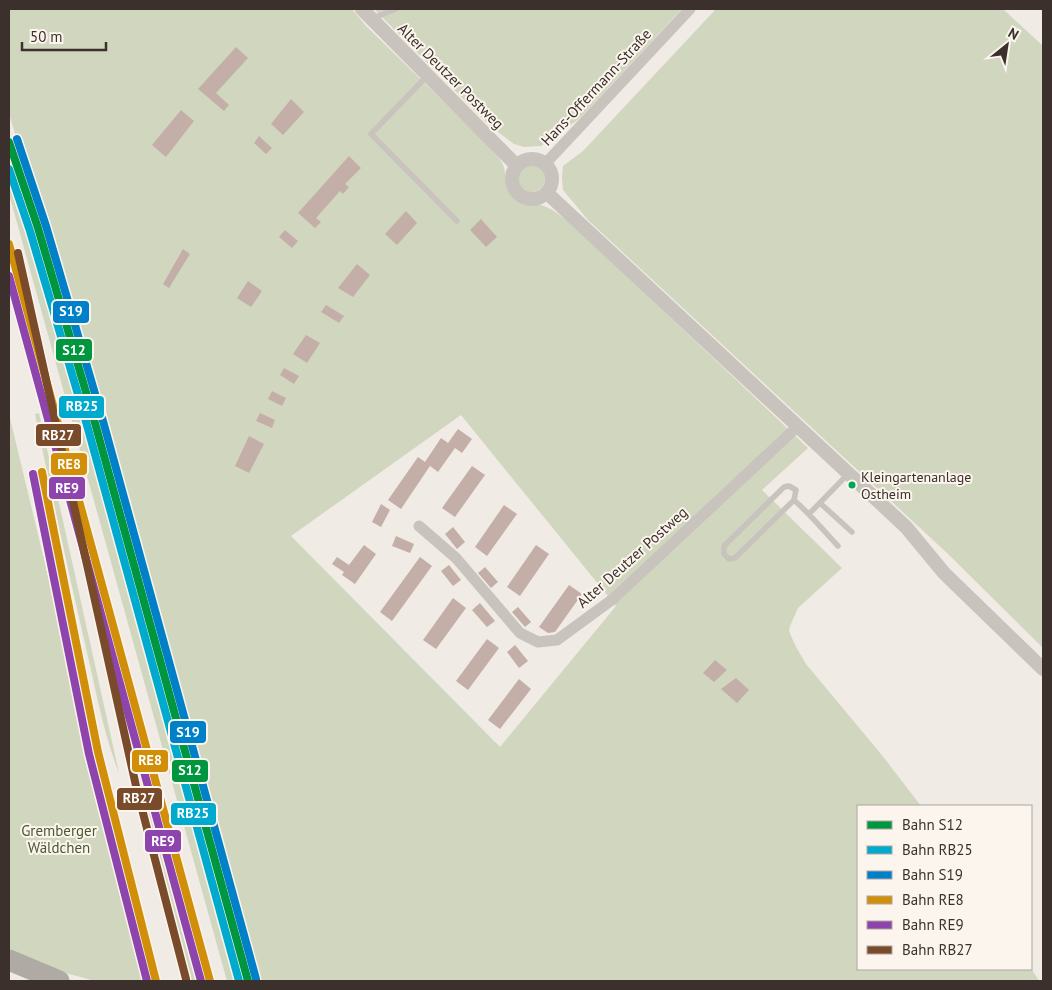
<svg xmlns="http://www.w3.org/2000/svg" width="1052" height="990" font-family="'PT Sans',sans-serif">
<rect width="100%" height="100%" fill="#f0ebe5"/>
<path fill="#d1d6bf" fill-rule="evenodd" d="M9,9H352L366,26L488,145C494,152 501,159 504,167C507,180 502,185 512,196C521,207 532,202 544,206C555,210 564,219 573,225L808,448L762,490L842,568L798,608L790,626L789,631L795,645L806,664L881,754L921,806H858V969L1031,968L1039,981H255L245,943L242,922L237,914L216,837C217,828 215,821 209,813L187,732C188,720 185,710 178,700L158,626C159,617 158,612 152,604L131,529C132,520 130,514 125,506L103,429C106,422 102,414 98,408L77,334L75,319L70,310L47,238C47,228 45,222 40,214L9,114ZM461,415L616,606L500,747L291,536Z
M374,9H682L579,119L541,146L524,147L514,144L491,127Z
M716,9H1003L1043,46V648L947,553L588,220L563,190L562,178L563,166L583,151Z
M9,155L75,373L243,981H227L9,194Z
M517 178a14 14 0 1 1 28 0a14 14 0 1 1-28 0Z
M39,413L119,773C103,733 96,690 86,648C68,570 51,492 35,414Z
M9,414L114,850L151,981H95L40,966L9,954Z
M71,515H79L199,981H185L133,786Z"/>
<path fill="#c3afa7" d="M236,47L248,58L216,93L229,105L224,111L198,89Z
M291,99L304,112L283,135L271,124Z
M181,110L194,121L166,157L152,145Z
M259,136L272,148L266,154L254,143Z
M349,156L361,168L345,184L349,187L343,194L340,191L316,218L321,222L315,228L298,213Z
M406,211L417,223L397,245L385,234Z
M481,219L497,237L486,247L470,230Z
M285,230L298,241L292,248L279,237Z
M183,249L190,254L169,288L163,284Z
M357,264L370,275L353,297L338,288Z
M248,281L262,291L251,307L237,298Z
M326,305L344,316L339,323L321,312Z
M306,335L320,343L307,363L293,354Z
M284,368L299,376L294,384L280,375Z
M272,391L286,398L282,406L268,399Z
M260,413L275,420L272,428L256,421Z
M458,429L472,439L462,453L455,448L438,472L430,466L401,509L388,500L418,457L425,462L441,438L448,443Z
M249,436L264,444L249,473L235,466Z
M472,466L485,475L455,517L442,508Z
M381,504L390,510L381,527L372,522Z
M504,505L517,514L487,556L475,547Z
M453,527L465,542L457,549L445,534Z
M396,536L414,544L410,553L392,546Z
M364,545L376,554L355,584L342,575L344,572L332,564L337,557L349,565Z
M536,545L549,554L520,596L507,587Z
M420,557L432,566L392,621L380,612Z
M449,565L461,580L453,586L441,571Z
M485,567L498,582L491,588L478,573Z
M569,585L582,594L555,632L548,633L539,627Z
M453,598L466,608L436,649L423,640Z
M480,603L495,621L487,627L472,610Z
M518,607L531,622L525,627L512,612Z
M487,639L499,648L468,690L456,681Z
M515,645L528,661L519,668L507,652Z
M715,660L727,670L714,682L703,673Z
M736,678L749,690L737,703L721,689Z
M519,679L531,689L500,729L488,720Z"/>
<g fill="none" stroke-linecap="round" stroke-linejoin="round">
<path stroke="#c9c3be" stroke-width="5.5" d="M373,18L396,9
M427,76L371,134L457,221
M794,500L796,490L789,486L784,487L724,546V554L729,559L735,558L794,500C810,514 823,530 838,546
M820,503L852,532
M810,513L848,474"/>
<path stroke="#c9c3be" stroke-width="11" d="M545,164L690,9
M419,526L456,558L520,633L538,642L557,640L613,599L797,427"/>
<path stroke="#c9c3be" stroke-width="14" d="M362,9L517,166
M512 179a20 20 0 1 1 40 0a20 20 0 1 1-40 0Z
M547,193L906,527L944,573L1043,669"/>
<path stroke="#afaaa4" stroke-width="21" d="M9,960L59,981"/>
<g stroke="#fbf5ee" stroke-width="11">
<path id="rail-1" d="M9,142L38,228L95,423L248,981"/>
</g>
<g stroke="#fbf5ee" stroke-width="11">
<path id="rail-2" d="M9,169L30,231L87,425L239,981"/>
</g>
<g stroke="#fbf5ee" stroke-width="11">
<path id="rail-3" d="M17,139L46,226L103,421L256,979"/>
</g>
<g stroke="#fbf5ee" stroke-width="11">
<path id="rail-4" d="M9,244L210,981
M42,472L98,752L156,981"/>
</g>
<g stroke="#fbf5ee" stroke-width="11">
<path id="rail-5" d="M9,276L201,981
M33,474L89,754L147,981"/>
</g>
<g stroke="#fbf5ee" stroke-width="11">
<path id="rail-6" d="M18,253L136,786L186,979"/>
</g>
<use href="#rail-1" stroke="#009640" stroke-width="8"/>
<use href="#rail-2" stroke="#00a9ce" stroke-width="8"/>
<use href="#rail-3" stroke="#0080c8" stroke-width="8"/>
<use href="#rail-4" stroke="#d18e09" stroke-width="8"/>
<use href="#rail-5" stroke="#8e44ad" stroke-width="8"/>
<use href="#rail-6" stroke="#7a4b2a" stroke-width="8"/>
</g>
<circle fill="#00a651" stroke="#fbf5ee" stroke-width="2" cx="852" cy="485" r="4.5"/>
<g text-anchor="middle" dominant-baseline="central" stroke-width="4" stroke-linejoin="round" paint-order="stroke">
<g font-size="14" fill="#3b302b" stroke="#fbf5ee" text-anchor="start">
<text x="861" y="477">Kleingartenanlage<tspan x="861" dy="17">Ostheim</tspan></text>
</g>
<g font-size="15" fill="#3b302b" stroke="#fbf5ee">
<text transform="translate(451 76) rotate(45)">Alter Deutzer Postweg</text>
<text transform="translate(596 87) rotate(-47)">Hans-Offermann-Straße</text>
<text transform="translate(632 557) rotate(-42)">Alter Deutzer Postweg</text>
</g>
<g font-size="15" fill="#4a5a2e" stroke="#fbf5ee">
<text x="59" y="830">Gremberger<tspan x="59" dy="17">Wäldchen</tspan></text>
</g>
</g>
<g stroke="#fbf5ee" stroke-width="2">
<rect x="52" y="300" width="38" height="24" rx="5" fill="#0080c8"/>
<rect x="55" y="338" width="38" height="24" rx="5" fill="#009640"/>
<rect x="58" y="395" width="47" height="24" rx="5" fill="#00a9ce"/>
<rect x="35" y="423" width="47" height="24" rx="5" fill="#7a4b2a"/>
<rect x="50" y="452" width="38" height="24" rx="5" fill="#d18e09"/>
<rect x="48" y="476" width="38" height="24" rx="5" fill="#8e44ad"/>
<rect x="169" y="720" width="38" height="24" rx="5" fill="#0080c8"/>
<rect x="131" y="749" width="38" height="24" rx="5" fill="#d18e09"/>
<rect x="171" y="759" width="38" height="24" rx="5" fill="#009640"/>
<rect x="116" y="787" width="47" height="24" rx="5" fill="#7a4b2a"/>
<rect x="170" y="802" width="47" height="24" rx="5" fill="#00a9ce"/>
<rect x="144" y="829" width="38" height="24" rx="5" fill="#8e44ad"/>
</g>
<g font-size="14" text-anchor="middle" font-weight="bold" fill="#fff">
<text x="71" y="316">S19</text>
<text x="74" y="355">S12</text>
<text x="82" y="411">RB25</text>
<text x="58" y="440">RB27</text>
<text x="69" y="469">RE8</text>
<text x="67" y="493">RE9</text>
<text x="188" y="737">S19</text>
<text x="150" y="765">RE8</text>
<text x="190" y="775">S12</text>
<text x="139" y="803">RB27</text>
<text x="193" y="818">RB25</text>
<text x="163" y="846">RE9</text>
</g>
<rect width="1052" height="990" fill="none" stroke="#3b302b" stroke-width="20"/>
<rect x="857" y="805" width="175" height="165" fill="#fbf5ee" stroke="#aea6a0"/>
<rect x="867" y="821" width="25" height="8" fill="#009640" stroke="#aea6a0"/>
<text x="902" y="830" font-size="15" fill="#3b302b">Bahn S12</text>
<rect x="867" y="846" width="25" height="8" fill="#00a9ce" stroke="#aea6a0"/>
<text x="902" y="855" font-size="15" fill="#3b302b">Bahn RB25</text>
<rect x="867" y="871" width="25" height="8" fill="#0080c8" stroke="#aea6a0"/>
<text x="902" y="880" font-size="15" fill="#3b302b">Bahn S19</text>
<rect x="867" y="896" width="25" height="8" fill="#d18e09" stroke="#aea6a0"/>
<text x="902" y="905" font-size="15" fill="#3b302b">Bahn RE8</text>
<rect x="867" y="921" width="25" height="8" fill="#8e44ad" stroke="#aea6a0"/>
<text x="902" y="930" font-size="15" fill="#3b302b">Bahn RE9</text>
<rect x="867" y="946" width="25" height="8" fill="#7a4b2a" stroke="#aea6a0"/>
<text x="902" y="955" font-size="15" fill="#3b302b">Bahn RB27</text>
<g transform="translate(1007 45) rotate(30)" stroke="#fbf5ee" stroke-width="4" paint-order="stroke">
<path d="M0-4L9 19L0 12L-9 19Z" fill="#3b302b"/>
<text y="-8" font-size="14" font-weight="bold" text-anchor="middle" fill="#3b302b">N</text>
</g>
<path d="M22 42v8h84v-8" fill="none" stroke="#3b302b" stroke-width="2.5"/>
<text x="30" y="42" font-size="15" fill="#3b302b" stroke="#fbf5ee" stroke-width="4" paint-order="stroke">50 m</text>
</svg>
